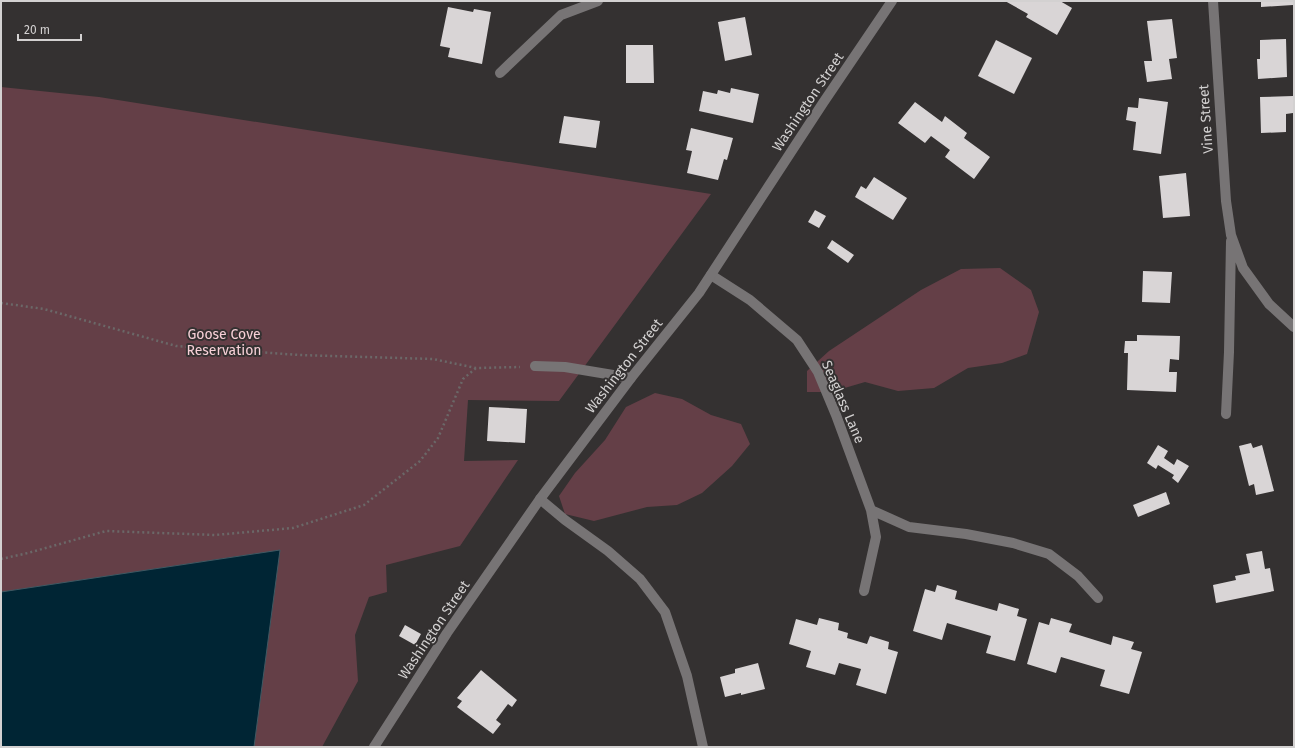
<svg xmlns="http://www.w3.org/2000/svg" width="1295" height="748" font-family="'Fira Sans',sans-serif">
<rect width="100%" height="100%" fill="#343131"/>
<path fill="#643f47" d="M1,87L99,97L711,194L559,401L468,400L464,461L518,460L460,546L386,565L387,592L369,597L355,635L358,681L322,747H1Z
M1000,268L1031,290L1039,312L1027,354L1002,363L968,368L934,388L898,391L865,382L831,392H807V371L829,351L921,290L961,269Z
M655,393L682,399L711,415L741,424L750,444L732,466L702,493L677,505L647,507L594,521L565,514L559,496L575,473L605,440L626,407Z"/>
<path fill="#002534" stroke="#3f5963" d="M280,550L254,747H1V592Z"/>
<path fill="#d9d5d6" d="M1005,1H1060L1072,8L1057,35L1026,17L1028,14Z
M1261,1H1293V5L1261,7Z
M448,7L473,12L474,9L491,12L482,64L448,57L450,48L440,46Z
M745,17L752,55L725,61L718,22Z
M1172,19L1177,58L1169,59L1172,79L1147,82L1144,61H1152L1147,21Z
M1286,39L1287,77L1258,79L1257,59H1260V40Z
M996,40L1032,58L1014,94L978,76Z
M626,45H653L654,83H626Z
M731,88L759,94L753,123L699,111L703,91L717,94L718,90L730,93Z
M1293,96V113L1286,114V132L1261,133L1260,97Z
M1139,98L1168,102L1161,154L1133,150L1136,122L1126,120L1128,107L1138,108Z
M915,102L942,122L945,116L967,133L964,138L990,157L974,179L945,157L950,150L931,136L925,143L898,123Z
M564,116L600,121L596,148L559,143Z
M691,128L733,138L727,160L724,159L718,180L687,173L692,151L686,150Z
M1186,173L1190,216L1163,218L1159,176Z
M874,177L907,198L893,220L855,197L861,186L866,189Z
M815,210L826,216L819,228L808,222Z
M832,240L854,255L848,263L827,248Z
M1143,271L1172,272L1170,303L1142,302Z
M1137,335L1180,336L1179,360L1170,359L1169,372H1177L1176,392L1127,390L1128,353H1124L1125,341H1137Z
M489,407L527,409L525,443L487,441Z
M1251,443L1253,448L1262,445L1274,491L1256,495L1254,484L1249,486L1239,446Z
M1158,445L1168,451L1164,458L1174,465L1177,459L1189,466L1178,483L1172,478L1174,475L1158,465L1156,469L1147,463Z
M1166,492L1170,504L1138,517L1133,505Z
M1262,551L1265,569L1270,568L1274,591L1216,603L1213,585L1236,580L1235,576L1250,573L1246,554Z
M937,585L957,591L955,599L997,611L999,603L1019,609L1017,616L1027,619L1015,661L986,653L991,636L947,623L942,640L913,631L925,589L935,592Z
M819,618L839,623L838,630L848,633L847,638L867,644L870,636L889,642L888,649L898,652L886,694L856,685L861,669L839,663L835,675L806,667L811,651L789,644L796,619L817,625Z
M1051,618L1072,624L1069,632L1111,645L1113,636L1134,642L1131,649L1142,652L1129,694L1100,686L1105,670L1061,657L1056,673L1027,664L1039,622L1049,625Z
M405,625L421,634L415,645L399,636Z
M758,663L765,689L741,695V693L725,697L720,677L735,673V669Z
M481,670L517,700L512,707L508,704L496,720L501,724L493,734L457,707L462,701L457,698Z"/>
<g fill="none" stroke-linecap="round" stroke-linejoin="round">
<path stroke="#6b6868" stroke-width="2.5" stroke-dasharray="2 3" stroke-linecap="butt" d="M1,303L44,309L176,346L299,355L433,359L476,368L520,367
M1,559L28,553L106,531L215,535L293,528L364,505L420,461L438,438L463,379L476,368"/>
<path stroke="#777475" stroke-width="10" d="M535,366L565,367L631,378
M540,499L565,520L608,551L640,579L665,612L687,676L703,747"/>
<path stroke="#777475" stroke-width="10" d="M1213,1L1226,201L1231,235L1243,268L1269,304L1294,327
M500,73L561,15L598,1
M711,275L750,300L797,340L818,372L836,415L871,510L909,527L966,534L1013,543L1049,554L1078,576L1098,598
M1226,414L1229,352L1231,241
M864,591L876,537L871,510"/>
<path stroke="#777475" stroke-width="10" d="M374,747L447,633L540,499L631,378L699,293L823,103L892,1"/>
</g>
<g text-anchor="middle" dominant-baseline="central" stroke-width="4" stroke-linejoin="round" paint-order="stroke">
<g font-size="14" fill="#d3d1d1" stroke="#343131">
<text transform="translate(808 102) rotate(-56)">Washington Street</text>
<text transform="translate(1206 119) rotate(-94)">Vine Street</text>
<text transform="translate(624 366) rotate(-52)">Washington Street</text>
<text transform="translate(843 402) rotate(67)">Seaglass Lane</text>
<text transform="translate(434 630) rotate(-56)">Washington Street</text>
</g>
<g font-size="14" fill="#f7d0d7" stroke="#343131">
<text x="224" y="334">Goose Cove<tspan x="224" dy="16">Reservation</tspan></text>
</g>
</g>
<rect width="1295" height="748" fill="none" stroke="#d3d1d1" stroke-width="4"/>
<path d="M18 34v6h63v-6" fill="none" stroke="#d3d1d1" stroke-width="2"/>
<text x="24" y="34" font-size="12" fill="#d3d1d1" stroke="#343131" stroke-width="3" paint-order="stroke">20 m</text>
</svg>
